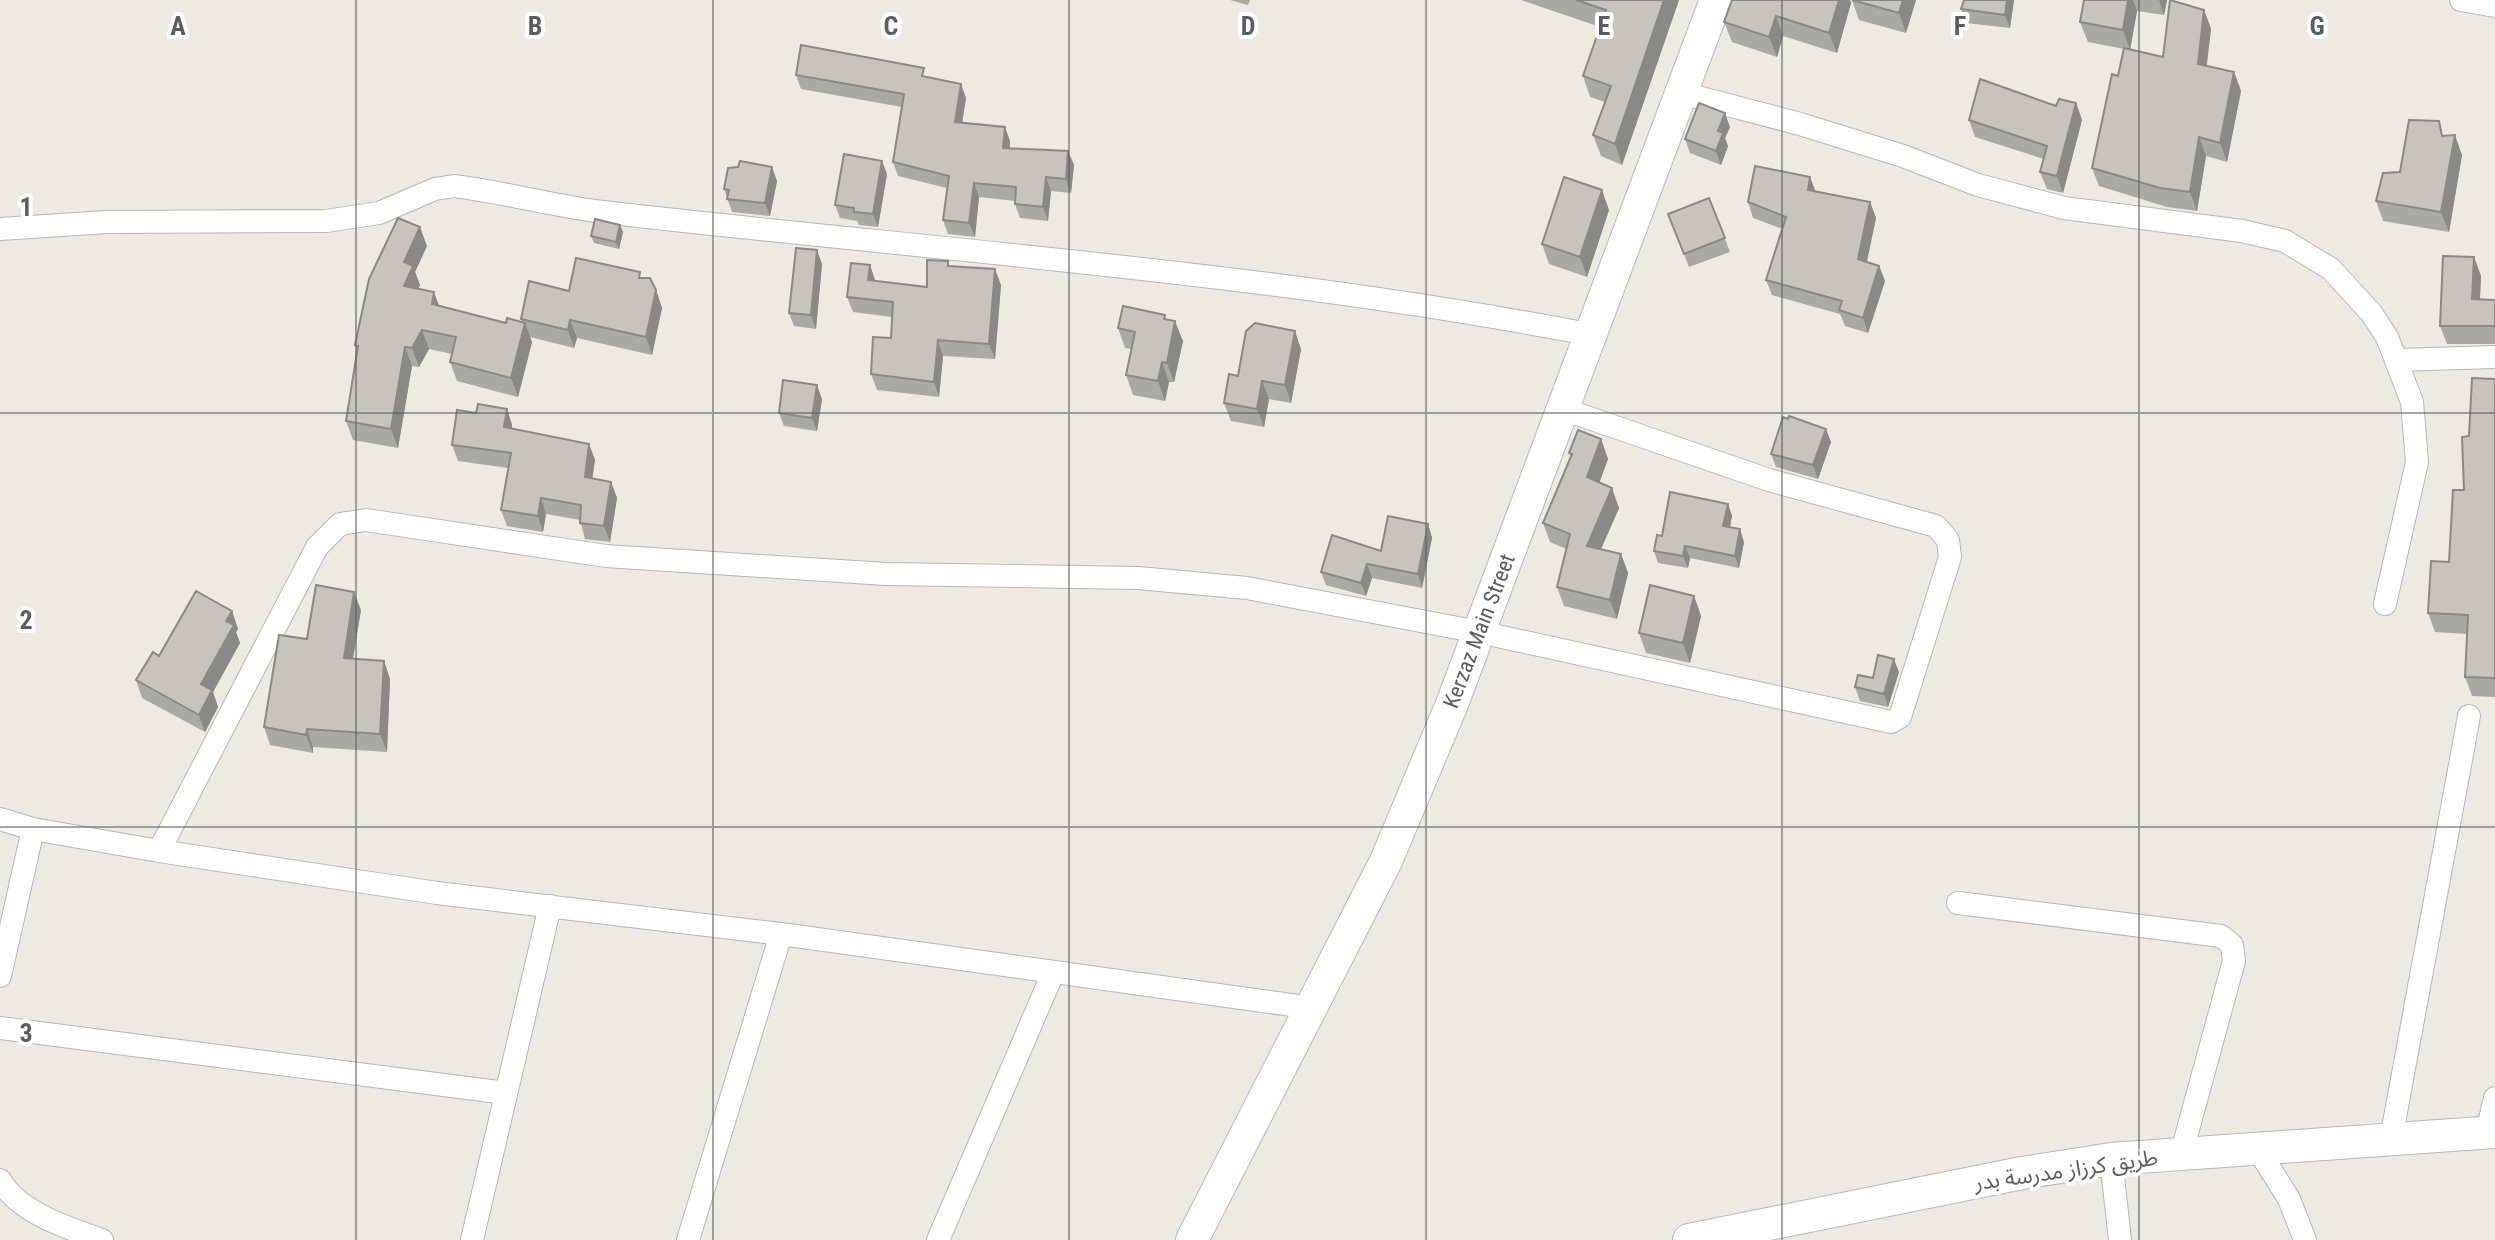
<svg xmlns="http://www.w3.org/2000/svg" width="2495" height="1240" font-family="'Roboto Condensed','Noto Sans Arabic',sans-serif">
<rect width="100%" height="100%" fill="#eceae1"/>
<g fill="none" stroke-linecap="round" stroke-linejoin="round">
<g stroke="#b4b7bb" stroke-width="24">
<path id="street" d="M2461,0L2495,6
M1682,93L1800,124L1903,156L1978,185L2064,208L2242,231L2285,241L2331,269L2372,314L2387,337L2412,402L2417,462L2385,604
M0,229L106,222L326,221L379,213L435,189L454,186C504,192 553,206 603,212C932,250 1268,272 1593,335
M2398,360L2495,357
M0,819L33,829L159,851L437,893L781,934L1313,1008
M159,851L317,547L340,524L366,520L606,556L886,574L1138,578L1247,588L1479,632L1891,722L1900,717L1950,557L1948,540L1936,526L1769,480L1563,409
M1958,903L2221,936L2232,945L2234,961L2181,1155
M0,976L33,829
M0,1028L506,1093
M2487,1132L2495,1098
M2391,1139L2469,716
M2257,1148L2289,1199L2305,1240
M2111,1159L2120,1240
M0,1180C19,1213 68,1228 102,1240
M472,1240L550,906
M688,1240L781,934
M938,1240L1053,973"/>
</g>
<g stroke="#b5b8bd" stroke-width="34">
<path id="secondary" d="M1192,1240L1386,861L1452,704L1716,0
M1689,1240L2022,1173L2111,1159L2495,1132"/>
</g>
<use href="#street" stroke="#fff" stroke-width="22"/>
<use href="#secondary" stroke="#fff" stroke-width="32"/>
</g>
<path fill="#aba9a3" d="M1230,0H1250L1248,5Z
M1521,0H1679L1622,165L1601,156L1593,135L1605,102L1590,97L1583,76L1600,27Z
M1732,0H1850L1851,3L1837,53L1783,36L1777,57L1732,42L1724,22Z
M1852,0H1916L1906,33L1859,20Z
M1964,0H2014L2010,28L1966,23L1961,9Z
M2084,0H2167L2164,15L2137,11L2130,50L2163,57L2204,10L2211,29L2207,66L2234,72L2241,91L2227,162L2206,156L2197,211L2167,207L2099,186L2092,168L2118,76L2124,49L2088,42L2080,22Z
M796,75L928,77L966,98L962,123L1010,141V149L1068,151L1074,165L1071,193L1051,191L1048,221L1020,218L1015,204V201L979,197L975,237L948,234L943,220L947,188L898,176L893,162L902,107L801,89Z
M2076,103L2082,120L2063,193L2047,189L2040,172L2044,159L1975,137L1969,120Z
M1730,127L1725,138L1728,146L1721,165L1690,153L1685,139Z
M2444,136L2462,155L2449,232L2383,221L2376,201L2400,172Z
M887,174L878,227L859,225L857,221L840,218L835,205Z
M1810,177L1815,191L1870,202L1876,218L1867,262L1879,266L1885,281L1868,333L1845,326L1840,314L1772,295L1766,280L1783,229L1753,218L1748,202Z
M777,181L770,216L732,212L724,189Z
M1709,198L1730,252L1689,267L1668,214Z
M1609,210L1587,277L1549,264L1542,244Z
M620,225L623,232L619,249L594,243L591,236Z
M427,246L415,272L420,285L418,289L439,306L506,323L522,322L521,319L569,291L643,278L656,290L662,308L652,355L577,338L574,348L530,337L532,342L518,397L457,381L450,362L452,354L429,349L419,367L412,366L398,448L353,440L346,421L357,351L355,345Z
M2474,257L2481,276L2480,300H2495V344H2447L2440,326Z
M822,264L816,329L794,326L789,313Z
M870,265L875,281L927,287L950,266L1001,285L995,359L943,356L939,397L877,390L871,374L891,338L892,317L853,312L847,297Z
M1167,320L1183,341L1174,382H1169L1165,401L1133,395L1126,375L1132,349L1125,348L1118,328Z
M1301,349L1291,403L1269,399L1264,427L1231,421L1224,403L1238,376Z
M2495,379V697L2472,696L2465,677L2467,634L2435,632L2428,613L2449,562L2464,490Z
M822,399L817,431L784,426L779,413Z
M507,409L512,425V429L589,444L595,460L592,479L611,482L617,498L610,542L585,539L580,520L546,514L543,532L507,526L501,510L508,468L458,461L452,445L476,413Z
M1601,439L1608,459L1599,483L1619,508L1601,549L1621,554L1628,573L1617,619L1564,606L1557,587L1566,549L1550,542L1543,523L1571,457L1569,453Z
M1831,442L1818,479L1776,467L1771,454Z
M1728,504L1732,516L1730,527L1744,542L1739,568L1690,558L1688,568L1658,563L1654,551L1662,536Z
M1428,524L1432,538L1422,588L1372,578L1366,596L1326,585L1321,572L1381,551Z
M1694,596L1701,616L1690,663L1646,653L1639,633Z
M361,610L353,659L384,661L390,679L387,752L313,747V753L270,745L264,727L307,639Z
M232,611L238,629L236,632L240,643L213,692L218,707L205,732L142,698L136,680L159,656Z
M1899,672L1888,707L1860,701L1855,687Z"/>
<path fill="#8b8985" d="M1664,0H1679L1622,165L1615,144Z
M1839,0H1850L1851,3L1837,53L1829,33Z
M1903,0H1916L1906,33L1899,13Z
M2007,0H2014L2010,28L2005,15Z
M2128,0H2133L2137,11L2130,50L2123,30Z
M2159,0H2167L2164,15Z
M2204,10L2211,29L2204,83L2198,64Z
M1776,16L1783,36L1777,57L1769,37Z
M2234,72L2241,91L2227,162L2220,143Z
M961,84L966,98L960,136L955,122Z
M2076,103L2082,120L2063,193L2057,176Z
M1725,113L1730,127L1725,138L1728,146L1721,165L1716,151L1718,131Z
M1005,127L1010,141L1008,162L1003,148Z
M2455,135L2462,155L2449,232L2441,212Z
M2199,137L2206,156L2197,211L2190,192Z
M1068,151L1074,165L1071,193L1066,179Z
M882,161L887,174L878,227L873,214Z
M772,167L777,181L770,216L765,203Z
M1046,177L1051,191L1048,221L1043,207Z
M1810,177L1816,193L1808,190Z
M974,183L979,197L975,237L969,223Z
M1602,190L1609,210L1587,277L1580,257Z
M1870,202L1876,218L1864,274L1858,259Z
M620,225L623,232L619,249L616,242Z
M420,227L427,246L415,272L420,285L411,305L404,286V262Z
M817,250L822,264L816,329L811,315Z
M2474,257L2481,276L2479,318L2472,299Z
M870,265L875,280L874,296L868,280Z
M1879,266L1885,281L1868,333L1863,318Z
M995,269L1001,285L995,359L989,344Z
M656,290L662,308L652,355L646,337Z
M434,292L441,311L432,304Z
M570,320L577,338L574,348L568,330Z
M1175,321L1183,341L1174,382L1167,363Z
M525,323L532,342L518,397L511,378Z
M422,330L429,349L419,367L412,348Z
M1295,331L1301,349L1291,403L1285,385Z
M938,340L943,356L939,397L934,382Z
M405,347L412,366L398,448L391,429Z
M1162,362L1169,382L1165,401L1158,381Z
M1262,381L1269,399L1264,427L1257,409Z
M817,385L822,399L817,431L812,418Z
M507,409L512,425L510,443L504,427Z
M1826,429L1831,442L1818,479L1813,465Z
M1601,439L1608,459L1594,497L1587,477Z
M589,444L595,460L590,493L585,477Z
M611,482L617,498L610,542L604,526Z
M1612,488L1619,508L1594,565L1587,546Z
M541,498L546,514L543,532L538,516Z
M1728,504L1732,516L1728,538L1723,526Z
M1428,524L1432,538L1422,588L1418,574Z
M1740,529L1744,542L1739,568L1735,556Z
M1685,546L1690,558L1688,568L1683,556Z
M1621,554L1628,573L1617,619L1610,600Z
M1367,564L1372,578L1366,596L1361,583Z
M354,592L361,610L350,676L344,658Z
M1694,596L1701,616L1690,663L1683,643Z
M232,611L238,629L236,632L240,643L213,692L218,707L205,732L199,715L201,684L226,621Z
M1894,659L1899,672L1888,707L1884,694Z
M384,661L390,679L387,752L380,734Z
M307,729L313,747V753L306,735Z"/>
<path fill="#c7c4be" stroke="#8b8985" stroke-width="2" d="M1576,0H1664L1615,144L1593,135L1611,86L1583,76L1606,10Z
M1732,0H1839L1829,33L1776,16L1769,37L1724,22Z
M1852,0H1903L1899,13Z
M1964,0H2007L2005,15L1961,9Z
M2084,0H2128L2123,30L2080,22Z
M2170,0L2204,10L2198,64L2234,72L2220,143L2199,137L2190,192L2160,188L2092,168L2112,74L2118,76L2124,48L2163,57Z
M801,45L924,68L922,76L961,84L955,122L1005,127L1003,148L1068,151L1066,179L1046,177L1043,207L1015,204L1016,187L974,183L969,223L943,220L949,176L893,162L904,94L796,75Z
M1980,79L2056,106L2059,99L2076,103L2057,176L2040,172L2047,146L1969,120Z
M1699,103L1725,113L1718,131L1723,133L1716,151L1685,139Z
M2409,120L2439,121L2442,136L2455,135L2441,212L2376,201L2383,173L2400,172Z
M844,154L882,161L873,214L854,212V208L835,205Z
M740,161L772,167L765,203L727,199L729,190L724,189L728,168L738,167Z
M1755,166L1810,177L1808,190L1870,202L1858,259L1879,266L1863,318L1839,310L1842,301L1766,280L1786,217L1748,202Z
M1564,177L1602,190L1580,257L1542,244Z
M1709,198L1725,238L1684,254L1668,214Z
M398,218L420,227L404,262L413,266L404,286L434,292L432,304L506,323L507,318L525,323L511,378L450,362L456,337L422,330L412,348L405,347L391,429L346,421L358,346L355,345L369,279Z
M595,219L620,225L616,242L591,236Z
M796,248L817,250L811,315L789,313Z
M2443,256L2474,257L2472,299L2495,300V326H2440Z
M576,258L640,272L639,278H650L656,290L646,337L570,320L568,330L521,319L529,281L569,291Z
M927,260L948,261V266L995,269L989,344L938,340L934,382L871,374L873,337L891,338L893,302L847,297L851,263L870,265L868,280L927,287Z
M1123,306L1165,315L1164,319L1175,321L1167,363L1162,362L1158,381L1126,375L1135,332L1118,328Z
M1255,323L1295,331L1285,385L1262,381L1257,409L1224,403L1229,374L1238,376L1246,331Z
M2472,378L2495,379V678L2465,677L2468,615L2428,613L2431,561L2449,562L2453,490H2464L2462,437L2469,436Z
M783,380L817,385L812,418L779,413Z
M478,404L507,409L504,427L589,444L585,477L611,482L604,526L580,523L581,505L541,498L538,516L501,510L511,453L452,445L457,410L476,413Z
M1789,416L1826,429L1813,465L1771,454L1783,417L1788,419Z
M1578,430L1601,439L1587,477L1612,488L1587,546L1621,554L1610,600L1557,587L1570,534L1543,523L1572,454L1569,453Z
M1670,492L1728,504L1723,526L1740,529L1735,556L1685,546L1683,556L1654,551L1657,535L1662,536Z
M1388,516L1428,524L1418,574L1367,564L1361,583L1321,572L1332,535L1381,551Z
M316,585L354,592L344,658L384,661L380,734L307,729L306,735L264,727L279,635L307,639Z
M1650,585L1694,596L1683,643L1639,633Z
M196,591L232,611L226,621L234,625L201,684L212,690L199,715L136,680L153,652L159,656Z
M1878,655L1894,659L1884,694L1855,687L1858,675L1873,678Z"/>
<path fill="none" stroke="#5a5d61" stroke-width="2" stroke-opacity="0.55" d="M356,0V1240M713,0V1240M1069,0V1240M1426,0V1240M1782,0V1240M2139,0V1240M0,413H2495M0,827H2495"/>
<g text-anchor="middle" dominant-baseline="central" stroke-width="8" stroke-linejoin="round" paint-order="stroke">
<g font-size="22" fill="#5a5d61" stroke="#fff">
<text transform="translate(1479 631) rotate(-69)">Kerzaz Main Street</text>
<text transform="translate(2066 1170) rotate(-8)">طريق كرزاز مدرسة بدر</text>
</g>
</g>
<g font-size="26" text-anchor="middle" font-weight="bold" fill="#5a5d61" stroke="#fff" stroke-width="8" stroke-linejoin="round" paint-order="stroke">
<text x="178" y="35">A</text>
<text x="535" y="35">B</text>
<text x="891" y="35">C</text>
<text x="1248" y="35">D</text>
<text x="1604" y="35">E</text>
<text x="1960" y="35">F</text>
<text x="2317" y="35">G</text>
<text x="26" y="216">1</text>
<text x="26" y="629">2</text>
<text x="26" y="1042">3</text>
</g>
</svg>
